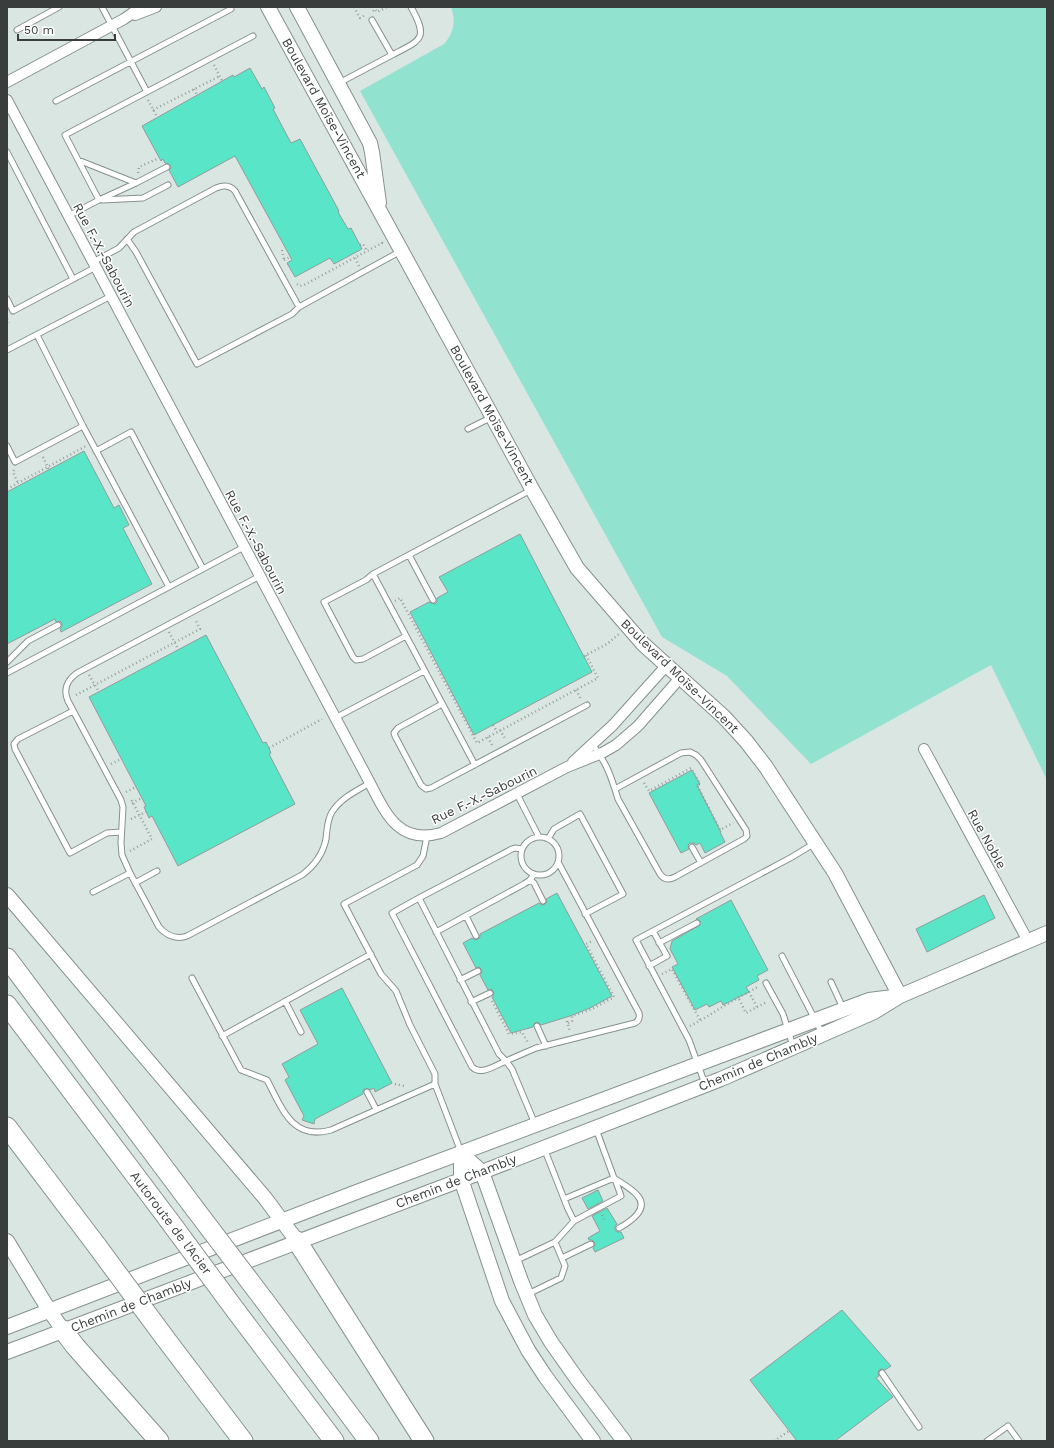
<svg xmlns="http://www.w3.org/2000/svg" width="1054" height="1448" font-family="'Work Sans',sans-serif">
<rect width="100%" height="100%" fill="#dae6e2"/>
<path fill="#91e2ce" d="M451,7H1047V780L991,665L811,764L727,676L662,637L360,91L444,44C454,33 456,21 451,7Z"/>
<path fill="#59e5c8" stroke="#929d9a" d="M250,68L262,89L264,87L275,108L273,109L291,143L300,139L339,211L338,212L348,229L351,228L362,249L334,264L330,258L295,277L287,263L292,260L235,156L178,187L169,170L171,168L170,165L165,163L163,159L161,161L142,126L233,75L234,77Z
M84,451L114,508L119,505L129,525L123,528L152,584L61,632L60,629L62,627V623L60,621L56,622L55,619L7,644V492Z
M520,534L592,672L474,735L410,612L429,602L435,604L437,602V598L448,592L439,577Z
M206,635L263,743L266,742L271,753L269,754L295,804L178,866L152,816L149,818L144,807L146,806L89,697Z
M692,770L700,784L697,785L721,832H720L725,842L705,853L700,843L696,845L694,843H690L688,845L689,849L681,853L649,793Z
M557,893L612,996L590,1008L570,1016L541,1025L539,1023L536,1022L534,1024L533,1027L511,1033L492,997L494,994L493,991L491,989L488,990L480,975L482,972L481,969L479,967L476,968L463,943L472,938L475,940L478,939L480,937V934L539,903L542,905L545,904L547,902L546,899Z
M984,895L995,918L927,952L916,929Z
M731,900L768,970L757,976L759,980L746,987L749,992L723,1005L721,1001L709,1007L707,1004L695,1010L672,967L678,964L670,949L672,941L700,925V921L696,919Z
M342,988L392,1083L375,1092L374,1088L370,1090L366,1088L363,1090V1094L315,1119L314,1124L302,1120L304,1116L285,1080L289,1077L282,1064L318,1044L300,1010Z
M598,1190L603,1201L588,1209L582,1198Z
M607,1208L617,1224L615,1226V1230L617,1232H621L624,1238L595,1252L593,1248L595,1245L594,1242L592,1240H589L588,1238L600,1231L592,1216Z
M842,1310L891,1366L885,1370L882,1369L879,1370L878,1373L879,1376L876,1378L893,1397L835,1441H797L750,1380Z"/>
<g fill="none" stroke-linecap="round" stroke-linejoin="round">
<g stroke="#86918e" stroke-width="7">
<path id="lane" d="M102,7L147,92
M17,30L59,7
M392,55C421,40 429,39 411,7
M339,83L392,55L372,20
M56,101L231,9
M7,152L73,279
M78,160L136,183
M99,200L136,183L167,167
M102,200L143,198L168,185
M68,216L99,200L65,135L253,36
M127,239L136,252L197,364L292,314L299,307
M93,262L119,248L134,232L216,188C223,185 230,185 235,191L299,307L401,251
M7,299L13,311L96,267
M37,335L83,426L169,587
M7,350L111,296
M468,429L492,417
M7,446L15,462L83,426
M96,451L131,432L203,569
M409,555L433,600
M373,574L366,580L324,602L353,657L356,660L363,659L406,636
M260,576L77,673C67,680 63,690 68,701L121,800L123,807L121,843L122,855L130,873L159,927C166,935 176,940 187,936L302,875C314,866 323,854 326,839C327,830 327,820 332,812C341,798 356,791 370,783
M7,662L28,641L58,625
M7,673L244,547
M442,704L398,728L394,733L395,736L421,785L426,789L431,788L587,705
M73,711L18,739L14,744L15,749L70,853L107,833L121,832
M335,718L424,671
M593,745C607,764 611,776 618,799L660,874C664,880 669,880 675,877L744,839L747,836L746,830L701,760L696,755L690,752L681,753L615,789
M475,765L373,574L531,490
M517,794L539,837
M427,836L423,856L417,865L344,904L381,974L396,991L410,1025L435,1074V1084
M521 856a19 19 0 1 1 38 0a19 19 0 1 1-38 0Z
M548,839L554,829L580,814L623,894L585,914
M692,847L701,863
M530,880L534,883L543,901
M135,883L157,871
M93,892L130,873
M419,898L392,913L472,1067C481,1076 496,1065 506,1061L499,1054L419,898L512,849L515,848L522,849
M466,916L476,936
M436,932L524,884L530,880L534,874
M659,943L697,923
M782,956L822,1033
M649,966L667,956L653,931
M192,978L241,1070L267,1080C282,1108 292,1141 331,1130L435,1084L461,1152
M460,980L478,971
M831,982L843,1008
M766,983L783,1014L793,1046
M285,1001L301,1032
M471,1002L490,993
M537,1026L546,1046
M222,1036L371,954
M705,1084L689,1040L636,940L792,857L815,843
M367,1092L376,1109
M535,1124L512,1069L506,1061L536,1048L635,1023C639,1021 640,1018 639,1013L558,862
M544,1148L568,1209L574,1221L555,1242
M614,1178C621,1183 631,1188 637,1195C650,1209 630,1222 619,1228
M564,1199L614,1178L596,1129
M574,1221L621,1196L615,1179
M562,1258L591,1244
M515,1261L555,1242L565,1266L561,1278L528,1294
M882,1373L919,1427
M987,1441L1008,1426L1019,1441"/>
</g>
<g stroke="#86918e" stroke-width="12">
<path id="street" d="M135,15L156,7
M7,82L124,19L141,7
M7,100L370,783C386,814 399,845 441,833L567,767L602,753L616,745L638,726L680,678
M924,749L1028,941
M573,762L613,725L666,666"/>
</g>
<g stroke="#86918e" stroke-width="16">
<path id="secondary" d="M268,7L532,489L577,568L643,644L724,717L746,741L766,767L835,873L900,996
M297,7L370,143L372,152L379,203
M7,895L265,1198L297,1241
M461,1153L482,1172L521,1281L535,1315L551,1342L577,1379L624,1441
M461,1153V1179L502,1301L528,1350L545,1376L593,1441
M7,1241L49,1310L63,1330
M7,1327L354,1193L733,1051L869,1000L893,997
M7,1352L482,1172L721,1079L874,1012L900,996L1047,933"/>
</g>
<g stroke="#86918e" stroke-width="21">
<path id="highway" d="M7,958L195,1209
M7,1005L168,1219
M7,1127L97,1246
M297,1241L424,1441
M264,1300L369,1441
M236,1311L334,1441
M63,1330L75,1346L159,1441
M165,1338L243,1441"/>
</g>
<path stroke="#969f9c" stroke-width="2.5" stroke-dasharray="1 3" stroke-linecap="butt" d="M354,7L360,18L365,15
M373,11L375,9L377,12L387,7
M214,65L222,81
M194,89L197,95
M148,100L157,117
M153,110L220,76
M138,173L139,167L159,158
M360,245L363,244L367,251L382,243L381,242
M282,250L284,259
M355,258L359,266
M284,260L290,257
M297,284L300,286L304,285L367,251
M7,319L9,323
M43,457L49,470
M14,470L13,472L18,483
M7,489L86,446
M395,601L400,598L477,743L598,678L586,655
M169,632L178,649
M584,656L607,644L619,634
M89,675L99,692
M576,690L581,699
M76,695L200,629L195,619
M493,725L497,732
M500,730L506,740
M488,737L493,747
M269,748L322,719
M111,764L121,759
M644,783L649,791L691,768L700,784L697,785L720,830L733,823
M126,792L136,787
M132,803L142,798
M131,819L146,812
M130,851L152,839L131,799
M662,974L672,969L700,1020
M749,992L759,986
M492,1001L509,1034L522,1032L528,1043
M757,1007L767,1002
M567,1021L570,1032
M568,1023L572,1021V1016L592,1009L614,997L586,944L592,941
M690,1026C710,1016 728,1002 749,992L757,1007L746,1013L738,997
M395,1084L404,1086
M602,1215L605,1222
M774,1441L789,1431"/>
<use href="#lane" stroke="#fff" stroke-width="5"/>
<use href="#street" stroke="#fff" stroke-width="10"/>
<use href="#secondary" stroke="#fff" stroke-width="14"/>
<use href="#highway" stroke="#fff" stroke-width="19"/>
<g stroke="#86918e" stroke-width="21" stroke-linecap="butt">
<path id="highway-bridge" d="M195,1209L264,1300
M168,1219L236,1311
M97,1246L165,1338"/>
</g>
<use href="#highway-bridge" stroke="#fff" stroke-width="19"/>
</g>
<g text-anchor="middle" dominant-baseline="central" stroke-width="3" stroke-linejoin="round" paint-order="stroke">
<g font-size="13" fill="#393e3c" stroke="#fff">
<text transform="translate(324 108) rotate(61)">Boulevard Moïse-Vincent</text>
<text transform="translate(104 255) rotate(62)">Rue F.-X.-Sabourin</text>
<text transform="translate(492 415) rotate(61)">Boulevard Moïse-Vincent</text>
<text transform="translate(256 542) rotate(62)">Rue F.-X.-Sabourin</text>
<text transform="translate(680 676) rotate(44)">Boulevard Moïse-Vincent</text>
<text transform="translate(484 795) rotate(-26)">Rue F.-X.-Sabourin</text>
<text transform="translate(987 839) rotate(61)">Rue Noble</text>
<text transform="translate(758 1062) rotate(-23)">Chemin de Chambly</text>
<text transform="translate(456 1181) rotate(-21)">Chemin de Chambly</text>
<text transform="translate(171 1223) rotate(53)">Autoroute de l'Acier</text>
<text transform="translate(131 1305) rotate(-21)">Chemin de Chambly</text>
</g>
</g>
<rect width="1054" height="1448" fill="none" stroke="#393e3c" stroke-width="16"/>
<path d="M18 34v6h97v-6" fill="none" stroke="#393e3c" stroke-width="2"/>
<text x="24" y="34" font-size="12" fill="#393e3c" stroke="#ffffff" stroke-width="3" paint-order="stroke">50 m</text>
</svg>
